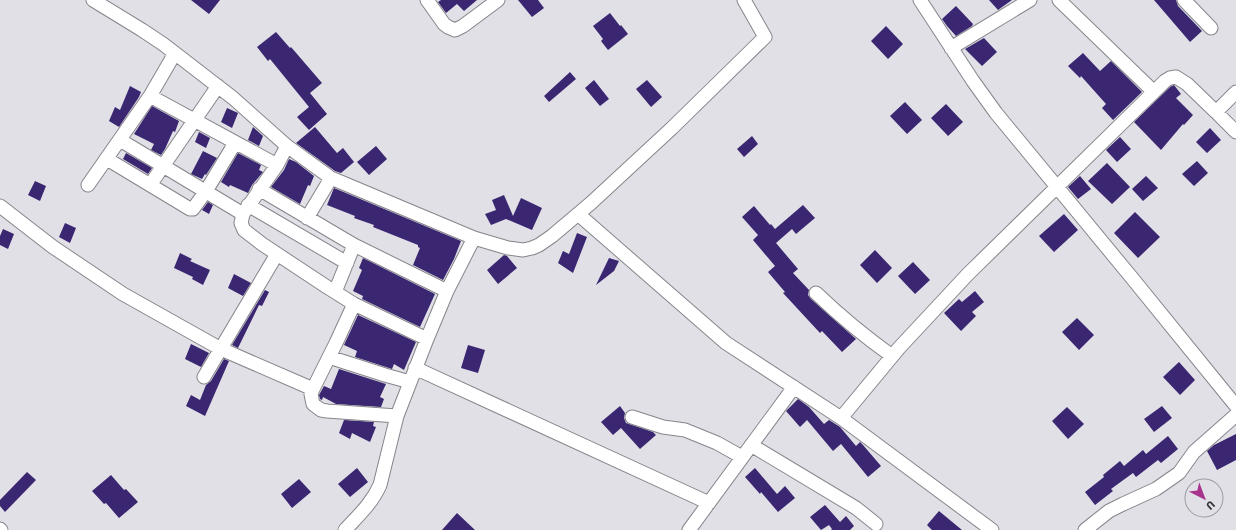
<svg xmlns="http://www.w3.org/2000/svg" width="1236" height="530" font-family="Signika,sans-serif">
<rect width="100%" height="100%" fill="#e0e0e6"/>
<path fill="#3b2671" d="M191,0H220L209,14Z
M441,0H477L464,11L457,4L446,13L438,2Z
M518,0H538L544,8L532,17Z
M989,0H1012L998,10Z
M1154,0H1176L1178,6L1202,31L1190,42Z
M956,6L973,24L972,26L956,36L947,26L942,19Z
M610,13L620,26L621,25L628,34L608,50L601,41L603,39L593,26Z
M886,26L903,44L888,59L871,41Z
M276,32L290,48L291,47L322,83L310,93L327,114L309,130L297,117L309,107L270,59L268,61L257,47Z
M984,38L997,52L982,66L965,49Z
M1083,53L1100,71L1111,61L1142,92L1113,120L1102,108L1106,104L1081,76L1080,78L1068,66Z
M570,72L576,79L549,102L544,96Z
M594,80L609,99L600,106L585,88Z
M647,80L662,97L651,107L636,89Z
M1174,85L1181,94L1176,98L1193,115L1184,125L1183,124L1161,150L1134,122L1170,87Z
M130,86L141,92L139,97L119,127L109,121L115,107L120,110Z
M905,102L922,120L907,134L890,116Z
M946,104L963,122L948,136L931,118Z
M152,106L179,121L175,132L173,131L165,149L161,155L151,150L154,144L134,134Z
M227,108L238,113L232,128L221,122Z
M253,127L263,136L259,146L248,140Z
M315,127L337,153L343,148L354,162L341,173L335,171L296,143Z
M1210,128L1221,140L1207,153L1196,142Z
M199,132L210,138L206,148L195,142Z
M752,136L758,144L744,157L737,149Z
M1120,137L1131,149L1117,162L1106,150Z
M376,146L387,159L369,175L357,162Z
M203,151L217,158L206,175L205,174L202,179L191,174Z
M126,153L152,168L148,174L123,159Z
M238,153L261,165L259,170L263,172L252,185L248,193L230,185L229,187L221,182Z
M289,159L296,162L314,176L310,186L308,185L300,204L271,187L284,170Z
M1197,161L1208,173L1194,186L1182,174Z
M1107,163L1130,187L1112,204L1088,181Z
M1080,176L1091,189L1078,199L1068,187Z
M1146,176L1158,188L1143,201L1132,189Z
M35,181L46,186L40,201L28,195Z
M334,188L461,241L454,259L443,280L413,265L420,248L418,247V245L373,227L374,225L354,218L355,216L327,205Z
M504,195L513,216L521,198L542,208L532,230L506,219L491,225L485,214L496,210L492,200Z
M208,202L213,205L209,214L202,210Z
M803,205L815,218L796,234L792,229L776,243L798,269L793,273L809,290L808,295L811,299L856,339L842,352L822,331L820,333L783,293L785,292L768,272L775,266L753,240L758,235L742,217L754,206L770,225L771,224L775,229Z
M1135,212L1160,237L1138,258L1114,233Z
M1064,214L1078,230L1054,252L1039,236Z
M65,223L76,228L70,243L59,237Z
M3,229L14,234L8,249L0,245V236Z
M577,233L587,237L573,273L558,263L563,251L569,254Z
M875,250L892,268L877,283L860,265Z
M180,253L192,259L190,261L210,270L203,285L192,279L193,277L174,268Z
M504,255L507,256L517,268L498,284L487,270Z
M363,258L435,294L420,327L362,299L363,296L353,291L362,270L359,268Z
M609,258L619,261L614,271L596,285Z
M913,262L930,280L915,294L898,276Z
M234,274L251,283L243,296L228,288Z
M265,290L269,292L262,306L259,305L238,348L232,345Z
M975,291L984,302L972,312L976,316L961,331L944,313L959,299L962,302Z
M358,315L416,342L404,370L394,364L392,369L355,357L357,351L344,345Z
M1077,318L1094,335L1079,350L1062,332Z
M191,344L209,353L201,367L185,359Z
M468,345L485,350L478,373L461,368Z
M224,359L229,361L205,416L186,406L191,395L200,400L206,385L211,381Z
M1179,362L1195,380L1180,395L1163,377Z
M339,369L386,384L380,397L384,399L381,407L336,404L323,397L322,400L320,399L319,395L324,386L331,389Z
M798,399L809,407L824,424L829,420L840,427L856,446L860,442L863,445L881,466L868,477L841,444L833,451L807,420L800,427L786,411Z
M620,406L625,413L624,418L626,423L653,432L656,435L640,449L621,428L613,435L601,422Z
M1162,406L1172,418L1154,432L1144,419Z
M1067,407L1084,424L1068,439L1052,421Z
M344,420L374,422L373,426L376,427L370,442L352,433L350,439L339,433Z
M1236,434V460L1217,470L1207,451L1214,445Z
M1168,436L1178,449L1161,463L1158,460L1136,477L1133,473L1111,489L1113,491L1095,505L1085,492L1104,477L1103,475L1120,461L1124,466L1143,450L1146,454Z
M357,468L368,482L350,497L338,484Z
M755,468L777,494L785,486L795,498L778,512L761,492L760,494L745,477Z
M27,472L36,480L5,512L0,506V500Z
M111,475L124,490L126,489L138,502L119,518L106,503L104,504L92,491Z
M299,479L311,492L292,508L281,494Z
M825,505L840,522L846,516L854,526L850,530H831L832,529L829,525L821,530L810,517Z
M939,511L962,530H932L927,525Z
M457,513L475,530H442Z"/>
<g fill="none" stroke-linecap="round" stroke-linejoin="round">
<g stroke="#85858b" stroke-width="15">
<path id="street" d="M93,0L142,30L163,44L233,98L287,146L331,178L474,238L508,248L523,250L532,248L539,245L552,236L591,203L672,128L765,37L744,0
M427,0L444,24L448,27L455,30L463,26L498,0
M920,0L973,81L996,113L1132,278L1236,406
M1059,0L1154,92
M1184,0L1211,28
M951,48L1030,0
M150,96L277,165
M1216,112L1236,132
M120,140L243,214
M287,146L277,165L243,214L241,223L244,230L262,244L327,287L354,304L427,339
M107,159L190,209H193L206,191L235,143
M88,185L150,96L175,53
M150,185L218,86
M259,189L354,245L447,291
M248,205L347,263
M0,206L53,247L123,294L221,349L313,389
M578,214L726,343L841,418L992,530
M307,218L331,178
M335,292L354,245
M816,293C841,317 864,336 892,356
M354,304L336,343L313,389L311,394L313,404L321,410L327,411L397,416
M329,357L385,375L410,382
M415,368L709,503
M204,377L277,254
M632,417L663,427L685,430L717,443L742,457
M841,418L899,348L968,274L1165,81L1170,78L1176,77L1187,84L1216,112L1236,92
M751,445L856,508L876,524
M0,529L1,530
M345,530C359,515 372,503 380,485L397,416L427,339L447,291L474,238
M689,530L794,387
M1085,530L1109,511L1123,504L1156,489L1179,473L1194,452L1236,415"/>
</g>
<use href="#street" stroke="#fff" stroke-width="13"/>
</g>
<g transform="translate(1204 498) rotate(138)"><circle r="19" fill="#e0e0e6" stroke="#9c9ca1"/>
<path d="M0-3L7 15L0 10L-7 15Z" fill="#a7338c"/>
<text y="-6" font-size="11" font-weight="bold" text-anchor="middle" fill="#373639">U</text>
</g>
</svg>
